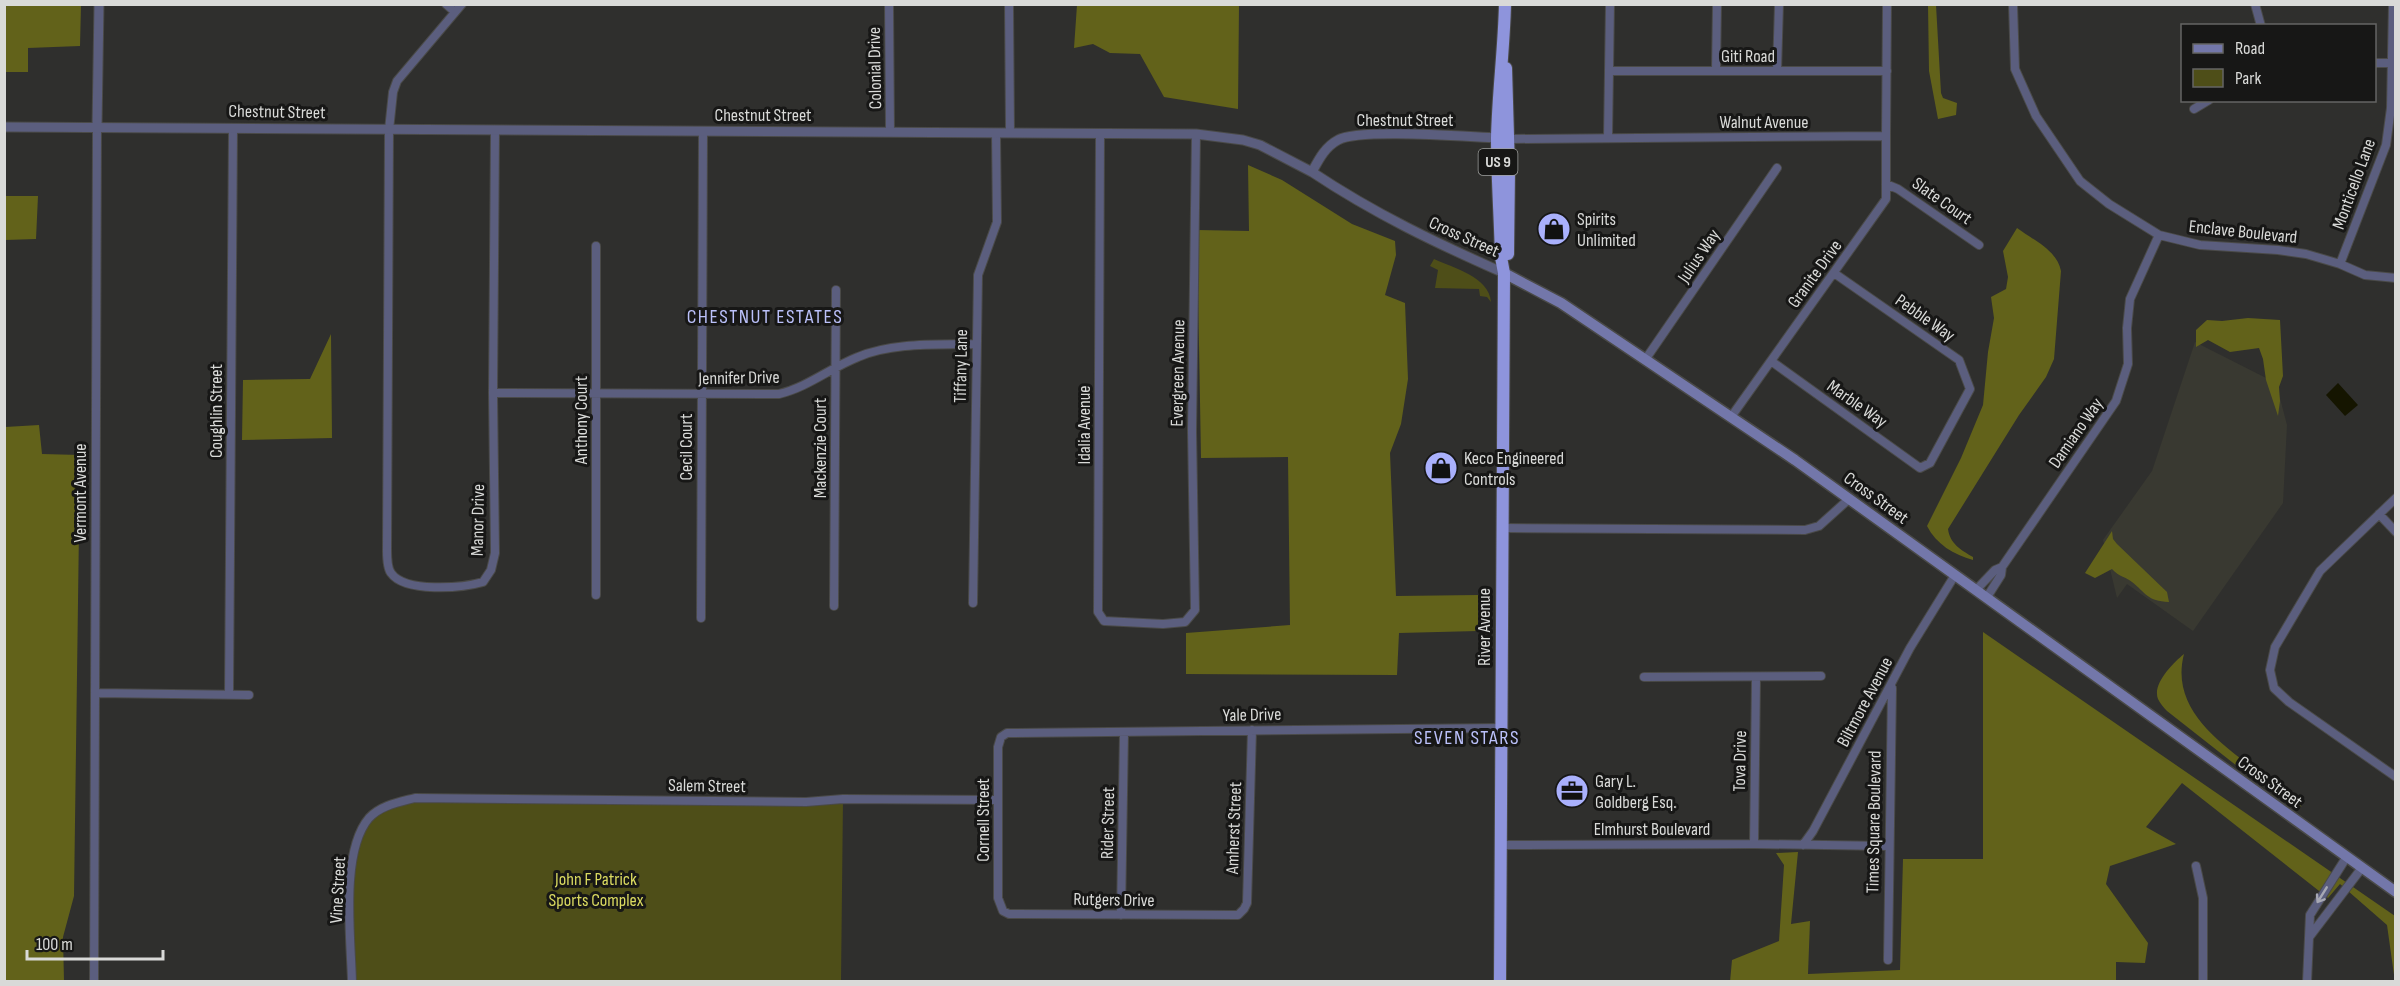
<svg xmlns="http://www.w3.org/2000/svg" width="2400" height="986" font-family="'Sofia Sans Condensed',sans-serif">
<rect width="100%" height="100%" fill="#2f2f2d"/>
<path fill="#393931" d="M2195,342L2276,383L2287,425L2283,503L2193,631L2127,584L2117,598L2103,540L2152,471Z"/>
<path fill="#4e4e18" d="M1434,259C1454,268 1489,277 1491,302L1487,297L1480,296L1479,289L1435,288L1438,270L1430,266Z
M415,798L843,799L841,981L350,982V866L369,818L389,805Z"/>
<path fill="#62621a" d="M5,4L81,5L80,46L28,48V72H5Z
M1077,5H1239L1238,109L1164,97L1140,54L1110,53L1093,44L1074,48Z
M1928,5H1936L1941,93L1943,98L1957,103L1956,115L1938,119L1929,71Z
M1248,165L1282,180L1352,224L1395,241L1396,255L1385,295L1405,303L1408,379L1401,424L1390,453L1396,596L1478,595V631L1399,633L1397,675L1186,674V633L1290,625L1288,457L1201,458L1197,230L1249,231Z
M5,196H38L36,239L5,240Z
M2017,228C2033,240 2057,250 2061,271L2054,359L2046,377L2019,415L1948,529C1950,544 1961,550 1973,557V560C1954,555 1936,544 1927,526L1961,458L1983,405L1988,352L1994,318L1991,297L2006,289L2008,277L2003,251Z
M2248,318L2280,320L2283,376L2279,387L2280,401L2278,416L2266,380L2263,359L2259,348L2230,352L2208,340L2196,347V330L2207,320L2222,321Z
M331,334L332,438L242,440L243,380L310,379Z
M39,425L42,454L80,455L74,896L63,937L64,981H5V427Z
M2112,531L2113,539L2117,544L2167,592L2169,602C2147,601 2146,593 2132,582C2124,576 2119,577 2112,569L2095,578L2085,573Z
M1983,632L2395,916V982L2387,925L2340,884L2328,898L2182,783L2146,827L2176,844L2110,866L2106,884L2148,943L2145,963L2116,962V981L1730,982L1732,960L1779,941L1784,865L1776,853L1798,852L1791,924L1810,921L1808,974L1900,970L1903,859H1983Z
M2184,654C2165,727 2260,764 2302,807L2251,777L2167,711C2164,708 2160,703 2158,699C2152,684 2173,663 2184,654Z"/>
<path fill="#151500" d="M2338,383L2358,405L2345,416L2326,395Z"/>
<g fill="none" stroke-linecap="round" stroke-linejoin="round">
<g stroke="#4a4a48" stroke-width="10">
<path id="minor" d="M446,4L455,12
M462,4L397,81L393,92L389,130L387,550C387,557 387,568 391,573C405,593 462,588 483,582L491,570L495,553L493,393L495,131
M889,4L890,132
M1009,4L1010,133
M2013,4L2015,69L2036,116L2080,181L2109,204L2159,235L2200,245L2278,250L2306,254L2340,264L2365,275L2396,278
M2255,4L2261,26
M2374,63H2396
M1609,71H1887
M1716,71L1717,4
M1777,71L1779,4
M2194,109L2209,100
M1100,134L1098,612L1104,621L1163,624L1185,622L1195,610L1192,431L1196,134
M1608,137L1610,4
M1509,139L1886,136L1887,4
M1886,184L1898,189L1979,245
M2340,264L2386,145L2391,108L2393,4
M1645,360L1777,168
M1771,361L1920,468L1930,463L1970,389L1959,360L1834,273
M493,393L779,394C808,387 830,368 858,357C893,342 938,345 976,344
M1731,417L1886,199V136
M2396,498L2320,571L2275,647L2270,670L2274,688L2289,702L2396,777
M2379,514L2396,532
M1503,528L1805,530L1819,526L1849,499
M1976,590L1995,570L2002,567
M596,595V246
M1987,597L2001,575L2002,567L2116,401L2128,364L2127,328L2130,299L2159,235
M973,603L978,275L997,222L996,133
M834,606L836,290
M701,618L703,131
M1644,677L1821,676
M96,693L249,695
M229,694L233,128
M1252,730L1247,903L1244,909L1238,915L1009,914L1003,911L998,898V747L1001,737L1007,733C1172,731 1337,729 1502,728
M1754,844L1756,678
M1501,845L1754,844L1888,846
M1803,845L1813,831L1910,648L1955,575
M2196,866L2203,898V982
M1121,915L1124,732
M2310,936L2361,869
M1888,960L1892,688
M94,982L97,127
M352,982C351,938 340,852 369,818C381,805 400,802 415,798L806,802L843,799L998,800
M2307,982L2310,915L2346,858"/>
</g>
<g stroke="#4a4a48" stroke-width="11">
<path id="tertiary" d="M4,127L1196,134L1243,140L1260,145L1312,172C1319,159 1325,147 1338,140C1359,128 1468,137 1497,138
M97,127L99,4
M1312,172C1375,214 1436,243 1504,273"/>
</g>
<g stroke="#4a4a48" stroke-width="13">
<path id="secondary" d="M1504,273L1561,303L1795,460L2396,892"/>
</g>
<g stroke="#4a4a48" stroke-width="14">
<path id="trunk" d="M1506,68L1509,170L1508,254
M1500,982L1504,273L1501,257C1500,217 1497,177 1497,138C1498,93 1504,49 1505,4"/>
</g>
<use href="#minor" stroke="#5b5e7e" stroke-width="8"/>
<use href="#tertiary" stroke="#5b5e7e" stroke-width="9"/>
<use href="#secondary" stroke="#7377aa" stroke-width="10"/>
<use href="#trunk" stroke="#8e94dc" stroke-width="12"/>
</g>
<defs><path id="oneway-shaft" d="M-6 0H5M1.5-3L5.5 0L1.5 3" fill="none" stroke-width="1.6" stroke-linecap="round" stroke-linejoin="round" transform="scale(1.5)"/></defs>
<use stroke="#a7a8b4" href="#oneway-shaft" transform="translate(2322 895) rotate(122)"/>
<defs>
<g id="shop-disc" transform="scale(1.725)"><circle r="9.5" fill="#a9b0fc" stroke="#171716"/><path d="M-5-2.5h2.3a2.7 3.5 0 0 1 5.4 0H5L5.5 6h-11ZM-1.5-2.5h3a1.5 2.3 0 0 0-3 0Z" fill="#111"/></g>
<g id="office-disc" transform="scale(1.725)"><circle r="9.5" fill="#a9b0fc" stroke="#171716"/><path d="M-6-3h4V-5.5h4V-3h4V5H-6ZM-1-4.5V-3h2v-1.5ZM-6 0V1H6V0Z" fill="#111"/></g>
</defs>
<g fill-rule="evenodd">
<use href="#shop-disc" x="1554" y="229"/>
<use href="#shop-disc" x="1441" y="468"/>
<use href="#office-disc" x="1572" y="791"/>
</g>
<g text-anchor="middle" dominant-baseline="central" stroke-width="6" stroke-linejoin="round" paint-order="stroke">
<rect fill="#171716" stroke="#9fa09e" stroke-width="1.5" x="1478.5" y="149" width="39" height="26" rx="4.5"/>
<g font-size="16" font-weight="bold" fill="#d9dad8">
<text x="1498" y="162">US 9</text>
</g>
<g font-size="18" fill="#d9dad8" stroke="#171716">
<text x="1748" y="56">Giti Road</text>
<text transform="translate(875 68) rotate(-91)">Colonial Drive</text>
<text transform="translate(277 112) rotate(1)">Chestnut Street</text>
<text x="763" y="115">Chestnut Street</text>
<text x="1405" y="120">Chestnut Street</text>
<text x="1764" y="122">Walnut Avenue</text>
<text transform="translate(2354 184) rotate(-70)">Monticello Lane</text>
<text transform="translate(1942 201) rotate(35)">Slate Court</text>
<text transform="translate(2243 232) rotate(6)">Enclave Boulevard</text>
<text transform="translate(1464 237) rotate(24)">Cross Street</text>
<text transform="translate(1699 256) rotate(-56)">Julius Way</text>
<text transform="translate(1815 274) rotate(-54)">Granite Drive</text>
<text transform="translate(1925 318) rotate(35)">Pebble Way</text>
<text transform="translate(961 366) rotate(-89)">Tiffany Lane</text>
<text transform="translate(1178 373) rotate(-89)">Evergreen Avenue</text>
<text transform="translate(739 378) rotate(-1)">Jennifer Drive</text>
<text transform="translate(1857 404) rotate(35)">Marble Way</text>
<text transform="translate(216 411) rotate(-90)">Coughlin Street</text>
<text transform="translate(581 420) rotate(-90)">Anthony Court</text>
<text transform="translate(1084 425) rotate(-90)">Idalia Avenue</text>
<text transform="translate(2076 433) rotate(-55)">Damiano Way</text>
<text transform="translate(686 447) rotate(-90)">Cecil Court</text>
<text transform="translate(820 448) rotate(-90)">Mackenzie Court</text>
<text transform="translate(80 493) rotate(-90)">Vermont Avenue</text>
<text transform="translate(1876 498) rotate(36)">Cross Street</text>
<text transform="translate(478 520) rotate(-89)">Manor Drive</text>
<text transform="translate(1484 627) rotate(-90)">River Avenue</text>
<text transform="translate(1865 702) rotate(-62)">Biltmore Avenue</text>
<text transform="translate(1252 715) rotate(-1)">Yale Drive</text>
<text transform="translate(1740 761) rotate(-89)">Tova Drive</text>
<text transform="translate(2270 782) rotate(36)">Cross Street</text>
<text transform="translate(707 786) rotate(1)">Salem Street</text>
<text transform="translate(983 820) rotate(-90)">Cornell Street</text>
<text transform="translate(1874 822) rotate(-89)">Times Square Boulevard</text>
<text transform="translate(1108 823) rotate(-89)">Rider Street</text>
<text transform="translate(1234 828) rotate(-88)">Amherst Street</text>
<text x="1652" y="829">Elmhurst Boulevard</text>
<text transform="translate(338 890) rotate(-87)">Vine Street</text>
<text transform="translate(1114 900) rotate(1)">Rutgers Drive</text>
</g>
<g font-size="18" fill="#d9dad8" stroke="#171716" text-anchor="start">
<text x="1577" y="219">Spirits<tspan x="1577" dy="21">Unlimited</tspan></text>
<text x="1464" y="458">Keco Engineered<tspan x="1464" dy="21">Controls</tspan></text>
<text x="1595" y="781">Gary L.<tspan x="1595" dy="21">Goldberg Esq.</tspan></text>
</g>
<g font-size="18" fill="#dada60" stroke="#171716">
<text x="596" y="879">John F Patrick<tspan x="596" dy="21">Sports Complex</tspan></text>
</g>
<g font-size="20" letter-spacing="1.5" fill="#bbc1fa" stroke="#171716">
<text x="765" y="317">CHESTNUT ESTATES</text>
<text x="1467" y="738">SEVEN STARS</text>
</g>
</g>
<rect width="2400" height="986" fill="none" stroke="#d9dad8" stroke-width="12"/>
<rect x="2181" y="24" width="195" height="78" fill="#171716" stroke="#656564" stroke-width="1.5"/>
<rect x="2193" y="44" width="30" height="9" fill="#7377aa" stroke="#656564" stroke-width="1.5"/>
<text x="2235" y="54" font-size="18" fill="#d9dad8">Road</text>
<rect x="2193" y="69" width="30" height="18" fill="#4e4e18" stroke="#656564" stroke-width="1.5"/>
<text x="2235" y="84" font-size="18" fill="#d9dad8">Park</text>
<path d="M27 950v9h136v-9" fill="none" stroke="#d9dad8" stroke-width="3"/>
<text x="36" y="950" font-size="18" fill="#d9dad8" stroke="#171716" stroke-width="4.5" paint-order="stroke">100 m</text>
</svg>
